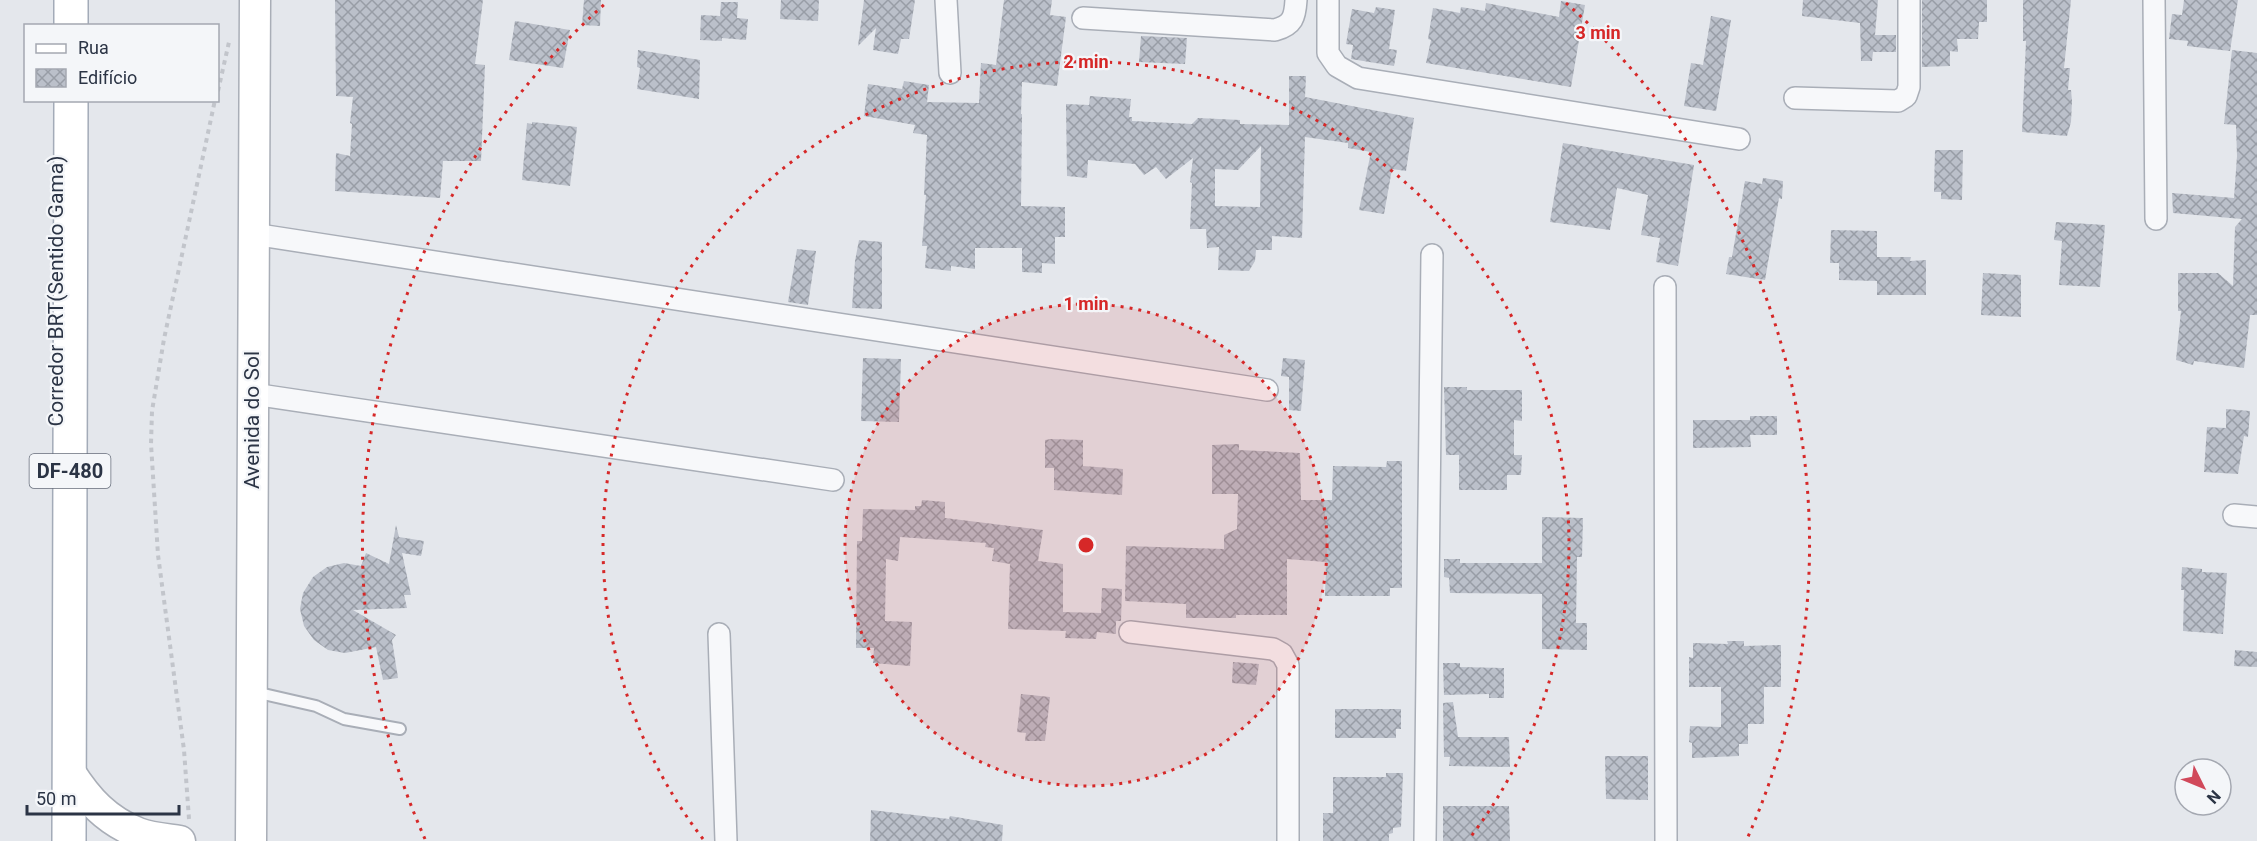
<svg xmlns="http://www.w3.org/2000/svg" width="2257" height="841" font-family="Roboto,sans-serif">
<defs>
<pattern id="building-cross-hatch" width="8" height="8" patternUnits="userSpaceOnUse" patternTransform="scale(1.5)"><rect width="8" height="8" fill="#bbc0ca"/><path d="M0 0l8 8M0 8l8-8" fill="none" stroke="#989da6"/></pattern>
</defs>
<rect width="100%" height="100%" fill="#e4e7ec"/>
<path fill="url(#building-cross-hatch)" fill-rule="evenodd" d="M335,0H483L475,64L485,65L481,161H443L440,198L335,191L336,153L350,156L352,124L350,123L353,97L336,96Z
M584,0H601L600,26L582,25Z
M781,0H819L818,21L780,19Z
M864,0H915L909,39H901L898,54L873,50L876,28L858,46Z
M1004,0H1052L1050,15L1066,17L1057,86L1022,82L1021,114H1022L1021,206L1065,207V237H1055V264L1042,263V273L1022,272V248H975V269L951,266V271L925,268L927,246H922L926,195H924L927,135L913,133L915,125L864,116L868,84L902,89L904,81L929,85L927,102L979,103L981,63L996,65Z
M1803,0H1878L1875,35H1896V52H1873L1872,61H1861L1860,23L1802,16Z
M1922,0H1987V22H1979L1978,39H1957L1958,52L1950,51V66L1922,67Z
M2023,0H2071L2064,68H2070L2068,90H2071L2072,101L2071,122L2067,136L2022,132L2026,41H2023Z
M2184,0H2238L2230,51L2187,46L2188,41L2169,39L2172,14L2182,15Z
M1561,1L1585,5L1571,87L1426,63L1431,40L1428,39L1433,8L1460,13L1461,7L1485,11L1486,3L1559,17Z
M721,2H738L737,18L748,19L746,40L722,38V41L700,40L701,15L720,16Z
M1376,7L1395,10L1389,49L1397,50L1394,66L1351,59L1353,45L1346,44L1352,9L1374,13Z
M1711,16L1731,20L1716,111L1684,106L1691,63L1703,65Z
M515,21L570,30L563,68L509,60Z
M1141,36L1187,38L1185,64L1139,62Z
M638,50L700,60L699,99L637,89L640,68L637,67Z
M2232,50L2257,53V315H2250L2244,368L2194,361L2193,365L2176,360L2181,311H2178V273H2218L2233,286L2235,227L2242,219L2173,213L2172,193L2234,198L2237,156L2236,125L2224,124Z
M1289,76H1306L1305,97L1414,118L1406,171L1392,169L1384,214L1359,210L1371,152L1348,148V143L1305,137L1302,238L1272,236V250H1256L1255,261L1249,271L1218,270L1219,247L1207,248L1206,229H1190L1192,183L1190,182L1193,158L1166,179L1156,167L1144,175L1135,164L1088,160L1087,178L1067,176L1066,104L1089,105L1090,96L1131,99L1129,117H1132V121L1192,124L1198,118L1240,120V124L1289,125ZM1261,146L1260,207L1215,206V169L1238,170Z
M532,122L577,127L570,186L522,180L527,123L532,124Z
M1563,143L1694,165L1678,266L1656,262L1660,238L1641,235L1648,195L1617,188L1610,230L1550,222Z
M1935,150H1963L1962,200L1941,199V192H1934Z
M1763,178L1783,181L1782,199L1779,198L1765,280L1726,274L1729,257H1732L1745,181L1762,184Z
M2056,222L2105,225L2100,287L2059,285L2062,241L2054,240Z
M1831,230L1877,231V257H1911L1910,261L1926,260V295H1877V281L1839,280V263H1830Z
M859,240L882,242V309L852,308L855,261Z
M797,249L816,251L808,305L788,302Z
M1983,273L2021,275V317L1981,315Z
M863,358L901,359L899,422L861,421Z
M1283,358L1305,360L1301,411L1289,410V377L1281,376Z
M1444,387H1467V390H1522V421L1514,420V455H1522L1521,475H1507V490H1459V455H1446Z
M2226,409L2250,411L2248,437L2244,436L2238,474L2204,472L2207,427L2226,428Z
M1750,416H1777V435H1750L1751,447L1693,448V420H1750Z
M1051,439L1083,440V466L1123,469L1122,495L1054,490V468H1045V440Z
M1239,444V450L1300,453L1301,500H1332L1333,466L1386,467L1387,461H1402V588H1390V596H1325L1326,562L1287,559V615H1236V618H1186V604L1125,601L1126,546L1224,549V535L1237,529L1238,494H1212V445Z
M922,500L945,502V518L1043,530L1038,561L1063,564V612L1101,613L1102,588L1122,589L1121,621H1116V634L1097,632L1096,639L1065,638L1066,631L1008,629L1010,564L992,561L994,548L985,547L986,543L900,537L898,561L886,559L885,621L912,622L910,666L873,663L874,648H856L857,541H862L863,509L915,510V506H921Z
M1542,517L1583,518L1582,557H1577L1576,623H1587V650L1542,649V594L1450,593L1449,578L1444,577V559H1460V563H1542Z
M396,525L399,537L424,541L421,556L402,553L411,595H404L407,608L353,610L396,635L392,640L398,678L383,680L376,647L345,653L328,650L314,640L304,626L300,609L303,593L313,577L327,567L344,563L361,566L366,553L389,564Z
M2182,567L2202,569V572L2227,573L2223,634L2183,631L2184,590H2181Z
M1727,641H1744V646L1781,645V687H1764V724H1748V744H1739V756L1692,758V743L1689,742L1690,726L1721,727V687H1689V657L1693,658V643L1728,644Z
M2235,650L2257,652V667L2234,666Z
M1233,662L1259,664L1256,685L1232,683Z
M1443,663H1460V667L1504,668V698H1489V694L1444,695Z
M1021,694L1050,697L1045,741H1025L1026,733L1017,732Z
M1453,702L1458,737H1509L1510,767L1449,766L1450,757H1444L1443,703Z
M1335,709H1401V729H1396V738H1335Z
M1605,756H1648V800L1606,799Z
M1386,773H1403L1401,827L1393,828V833L1389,834V841H1323V813H1333V777H1386Z
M1443,806H1509L1510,841H1443Z
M871,810L949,819L950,816L1003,825L1002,841H870Z"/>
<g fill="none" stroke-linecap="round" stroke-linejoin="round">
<g stroke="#a9aeb7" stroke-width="14">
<path id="lane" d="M255,692L316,706L344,719L400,729"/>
</g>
<g stroke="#a9aeb7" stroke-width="24">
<path id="street" d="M946,0L950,73
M1328,0V53L1337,66L1358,78L1739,139
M2154,0L2156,219
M1083,18L1275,30C1293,25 1295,17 1296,0
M1795,98L1898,101L1906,96L1909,87V0
M253,234L1267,390
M1665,287L1666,841
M253,394L833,480
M2234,515L2257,517
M1130,632L1273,649L1282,654L1288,665V841
M719,634L726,841
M1425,841L1432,255"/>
</g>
<g stroke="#a9aeb7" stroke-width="33">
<path id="secondary" d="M70,772C88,800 106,820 138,833C151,838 167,839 180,841
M251,841L255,0"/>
</g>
<g stroke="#a3abb8" stroke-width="36">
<path id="primary" d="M71,26V0
M69,841L71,100"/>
</g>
<path stroke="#c2c5cb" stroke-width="4" stroke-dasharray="4.5 4.5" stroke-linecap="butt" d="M218,91L229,42
M189,819L184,750L158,555L151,444L152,411L164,339L215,100"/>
<use href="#lane" stroke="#f7f8fa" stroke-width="10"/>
<use href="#street" stroke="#f7f8fa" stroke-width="21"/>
<use href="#secondary" stroke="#fff" stroke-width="30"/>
<use href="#primary" stroke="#fff" stroke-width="33"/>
</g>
<circle cx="1086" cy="545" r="241" fill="#d62828" fill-opacity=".12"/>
<g fill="none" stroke="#d62828" stroke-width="3" stroke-dasharray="3 6">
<circle cx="1086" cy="545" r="241"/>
<path d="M703 839A483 483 0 1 1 1469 839"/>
<path d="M425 839A724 724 0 0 1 606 3M1566 3A724 724 0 0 1 1747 839"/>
</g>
<g text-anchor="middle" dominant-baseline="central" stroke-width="4.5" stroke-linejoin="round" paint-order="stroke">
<rect fill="#f4f6f9" stroke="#676e7b" stroke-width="1.5" x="29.5" y="454" width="81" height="34" rx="4.5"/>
<g font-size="20" font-weight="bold" fill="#2b3445">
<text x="70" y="471">DF-480</text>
</g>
<g font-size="21" fill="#2b3445" stroke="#f4f6f9">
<text transform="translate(56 291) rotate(-90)">Corredor BRT(Sentido Gama)</text>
<text transform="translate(252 420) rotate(-90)">Avenida do Sol</text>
</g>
</g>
<circle cx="1086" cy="545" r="9" fill="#d62828" stroke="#f4f6f9" stroke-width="3"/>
<g font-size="18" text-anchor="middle" font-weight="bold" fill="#d62828" stroke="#f4f6f9" stroke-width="4.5" stroke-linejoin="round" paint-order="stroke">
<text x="1598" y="39">3 min</text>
<text x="1086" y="68">2 min</text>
<text x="1086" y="310">1 min</text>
</g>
<rect x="24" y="24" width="195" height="78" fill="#f4f6f9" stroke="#a4a8b1" stroke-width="1.5"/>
<rect x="36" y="44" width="30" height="9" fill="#ffffff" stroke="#a4a8b1" stroke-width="1.5"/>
<text x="78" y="54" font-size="18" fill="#2b3445">Rua</text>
<rect x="36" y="69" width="30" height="18" fill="url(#building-cross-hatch)" stroke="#a4a8b1" stroke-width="1.5"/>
<text x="78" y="84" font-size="18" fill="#2b3445">Edifício</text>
<g transform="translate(2203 787) rotate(133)"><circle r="28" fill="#f4f6f9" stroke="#a4a8b1" stroke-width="1.5"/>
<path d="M0-4.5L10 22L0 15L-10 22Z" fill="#d1495b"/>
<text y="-9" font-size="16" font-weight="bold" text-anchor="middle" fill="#2b3445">N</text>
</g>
<path d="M27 805v9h152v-9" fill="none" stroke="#2b3445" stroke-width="3"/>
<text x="36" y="805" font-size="18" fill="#2b3445" stroke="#f4f6f9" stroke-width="4.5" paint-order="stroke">50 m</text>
</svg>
